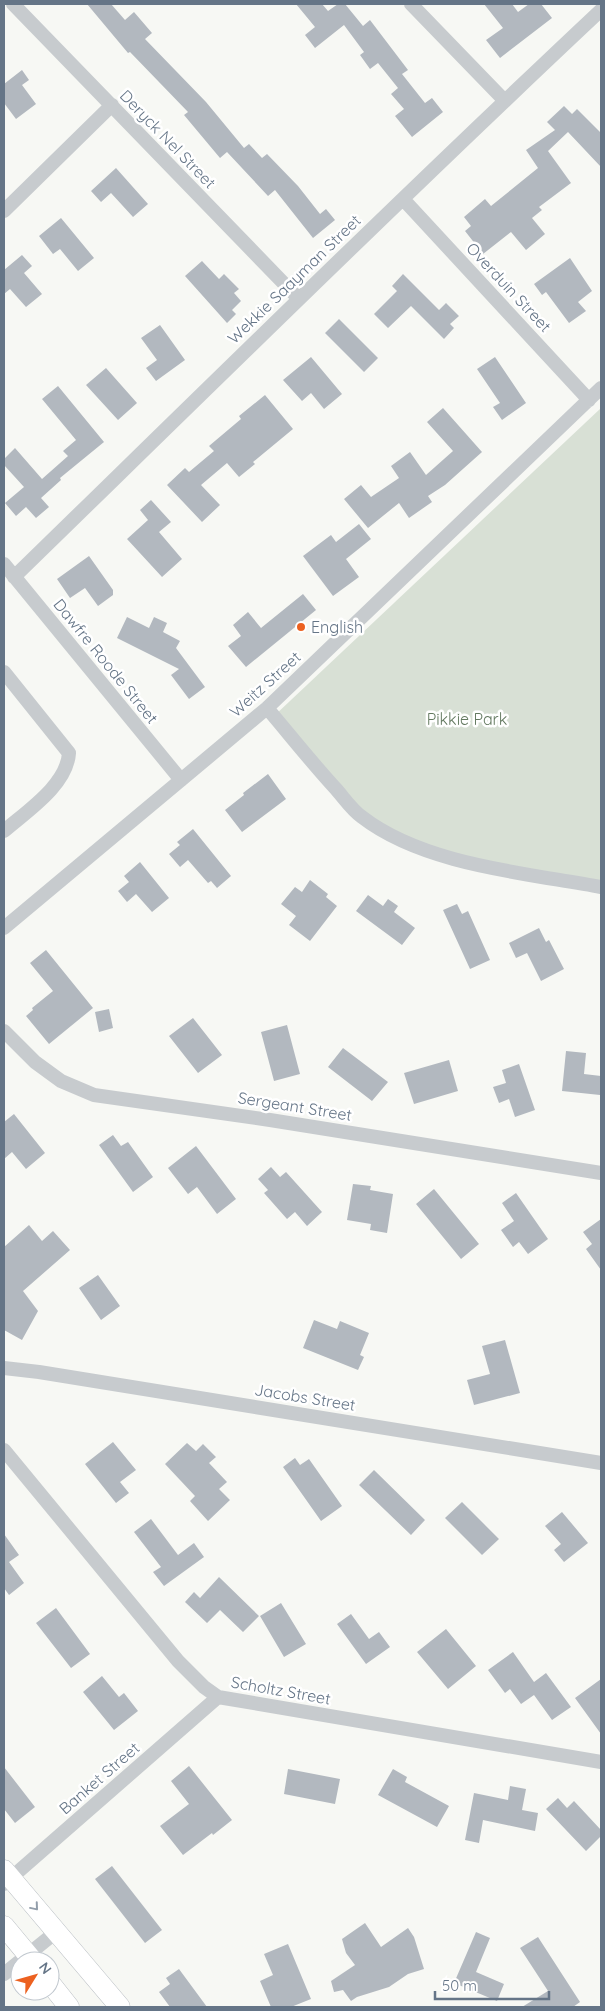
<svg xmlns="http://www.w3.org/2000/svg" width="605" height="2011" font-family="Quicksand,sans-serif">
<rect width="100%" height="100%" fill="#f7f8f4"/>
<path fill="#d8e0d5" d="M601,408V883L437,853L366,819L274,716Z"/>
<path fill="#b2b8bf" d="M87,4H111L125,20L134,12L152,33L145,39L206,102L244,148L249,144L262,158L267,154L298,186L320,214L326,209L335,220L313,238L275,190L268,196L227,152L220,158L184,115L188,112L130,52L128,53Z
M296,4H322L328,11L338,4H345L363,26L370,20L408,70L402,74L425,103L432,98L443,112L412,137L395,116L404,109L391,94L398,88L378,63L370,69L360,55L364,52L344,25L315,48L305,35L315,27Z
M484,4H512L518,12L529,4H541L552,18L500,58L486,40L503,28Z
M22,70L29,80L22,85L36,104L16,119L4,103V84Z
M564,106L572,114L577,109L601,133V167L568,132L548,151L571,183L539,207L542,210L532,218L545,234L526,250L511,232L483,254L465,231L471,226L464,217L485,199L491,206L538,168L526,150L555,130L547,122Z
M116,168L148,204L133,217L111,193L101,202L91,191Z
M61,218L94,258L78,271L60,249L53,254L39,236Z
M22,255L32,266L24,273L42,294L26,307L10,289L4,294V270Z
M570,258L592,291L578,302L586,311L569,323L546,292L542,295L534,284Z
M202,261L219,279L224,274L239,289L234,293L241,301L232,310L236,314L227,323L185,276Z
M403,274L439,310L446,303L459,316L450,324L454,328L444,339L411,306L388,328L374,314L397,291L392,286Z
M339,319L378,358L364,372L325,333Z
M160,325L185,360L156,381L146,368L157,360L141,338Z
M311,357L342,394L324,409L311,393L302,401L283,380Z
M495,357L526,403L502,420L493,407L500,403L477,369Z
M106,368L137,403L118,420L86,385Z
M58,386L104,442L60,478L61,480L41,498L49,507L36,518L26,507L16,516L5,503L24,487L4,465V459L15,448L42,479L68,456L63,451L76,440L42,399Z
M265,395L293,429L253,462L255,464L239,477L227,463L201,485L220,505L202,522L167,485L185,468L189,472L214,451L209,446L241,419L239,416Z
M443,408L482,452L445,485L428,496L432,502L409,518L399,503L368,528L344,499L361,485L371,497L399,478L391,466L410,452L426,475L453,451L427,422Z
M151,500L171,522L159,532L182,559L162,577L127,539L148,520L140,510Z
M359,524L371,539L346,559L359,577L333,596L303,556L331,535L336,542Z
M89,556L113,590V595L98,606L85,588L70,598L57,579Z
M303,594L316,610L246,667L228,646L241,636L233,625L248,612L261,628Z
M127,617L149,628L154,617L167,623L163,632L180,641L176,648L205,687L189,699L171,675L179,669L117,638Z
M268,774L286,799L242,832L225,810L244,795L243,793Z
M193,829L231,876L217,888L211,881L208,883L188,860L180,867L169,854L180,845L177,842Z
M140,862L169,898L152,912L136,894L127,902L118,891L129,882L124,876Z
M310,880L328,894L326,897L337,906L310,941L289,925L296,916L281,904L295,887L302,892Z
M368,895L383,906L388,899L398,906L394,912L415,928L402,945L356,911Z
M457,904L462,914L468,911L490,960L470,969L443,910Z
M539,928L546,942L549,940L564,969L541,981L527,953L516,958L509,943Z
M46,950L93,1008L49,1044L26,1016L33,1010L32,1008L53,991L30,963Z
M109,1009L113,1028L99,1032L95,1012Z
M193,1018L222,1055L198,1073L169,1036Z
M287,1025L300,1074L274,1081L261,1032Z
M343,1048L388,1082L372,1101L328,1067Z
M566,1051L586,1053L584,1074L601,1076L600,1095L562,1091Z
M449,1060L458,1091L414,1104L404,1073Z
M519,1064L535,1110L515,1117L509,1099L499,1103L493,1087L506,1083L502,1070Z
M14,1114L45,1153L26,1169L12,1152L4,1159V1122Z
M113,1135L121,1146L128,1142L153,1177L133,1192L99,1145Z
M196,1146L236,1199L217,1214L197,1187L188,1194L168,1168Z
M271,1167L280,1177L286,1172L322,1212L307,1226L295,1212L287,1219L264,1193L268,1190L258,1179Z
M353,1184L371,1186L370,1190L393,1194L387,1233L370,1230L371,1224L347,1220Z
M434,1189L479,1244L461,1259L416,1204Z
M516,1193L548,1239L528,1254L519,1242L513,1247L501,1230L514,1221L502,1203Z
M601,1219V1270L586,1249L592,1244L583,1232Z
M29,1225L42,1241L53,1231L70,1250L23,1291L38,1311L22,1340L4,1330V1247Z
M98,1275L120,1306L101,1320L79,1288Z
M314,1320L337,1329L340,1321L369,1333L360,1355L364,1357L358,1370L303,1348Z
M505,1340L520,1393L474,1405L467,1380L490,1374L482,1346Z
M113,1442L136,1470L120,1482L129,1493L116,1503L85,1464Z
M187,1443L196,1451L203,1444L216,1457L209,1463L227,1482L219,1489L230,1500L208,1521L190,1501L195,1496L165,1464Z
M295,1458L300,1465L309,1459L342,1506L321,1521L283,1467Z
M374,1470L425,1520L411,1535L359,1485Z
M462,1502L499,1539L482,1555L445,1518Z
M562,1512L588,1543L564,1562L554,1550L561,1544L545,1526Z
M151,1519L178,1555L194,1543L204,1557L164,1586L153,1572L161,1567L134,1532Z
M4,1534L19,1555L9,1562L24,1583L9,1595L4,1588Z
M219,1577L259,1616L243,1632L220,1610L207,1623L185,1602L194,1592L200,1598Z
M281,1603L306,1644L284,1657L260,1616Z
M56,1608L90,1654L71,1668L36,1623Z
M351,1614L369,1639L379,1632L390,1647L366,1664L337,1624Z
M446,1629L476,1666L448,1689L417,1652Z
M513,1652L534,1682L546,1673L571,1707L552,1720L534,1695L521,1704L510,1689L505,1693L488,1670Z
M102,1676L119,1697L124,1693L138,1711L114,1730L83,1692Z
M601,1679V1734L575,1698Z
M189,1766L232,1820L213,1835L212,1833L183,1855L160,1826L189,1804L171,1781Z
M4,1767L35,1807L15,1823L4,1809Z
M288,1769L340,1779L335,1804L284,1794Z
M393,1769L407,1777L405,1782L449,1806L437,1827L378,1795Z
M510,1786L526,1789L522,1810L538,1813L535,1831L483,1820L479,1843L465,1840L474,1793L508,1800Z
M558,1798L567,1808L574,1801L601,1830V1836L586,1851L546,1809Z
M112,1866L162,1930L145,1943L95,1879Z
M365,1923L381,1947L408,1928L414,1937L424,1969L408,1974L389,1987L357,1997L351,2001L343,1990L334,1992L331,1981L355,1965L346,1953L342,1939Z
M476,1932L490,1938L476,1972L504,1984L497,2001L454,1983Z
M538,1937L580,2002L573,2007H522L548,1991L520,1948Z
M288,1944L311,1999L291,2007H271L260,1981L273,1975L264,1954Z
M179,1969L207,2007H170L159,1992L170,1984L166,1978Z"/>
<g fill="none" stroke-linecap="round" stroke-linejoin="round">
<g stroke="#b9bec3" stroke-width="21">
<path id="secondary" d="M4,1870L120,2007
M4,1926L33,1961
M50,1983L69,2007"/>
</g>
<path stroke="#c7cbce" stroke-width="14" d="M13,4L298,298
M411,4L504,100
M403,199L589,400
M4,211L112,105
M4,564L181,780
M14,577C209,387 403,196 601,10
M4,672L69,753C67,785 27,811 4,831
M267,708C290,735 312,763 336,789C344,798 352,810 362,817C424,865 526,873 601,887
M4,928L267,708L601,388
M4,1031L35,1062L61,1081L94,1095L270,1120L601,1173
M4,1368L39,1372L601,1463
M4,1450L178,1661L204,1687L218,1697L601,1762
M4,1884L218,1697
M4,1974L56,1932"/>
<use href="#secondary" stroke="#fff" stroke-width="20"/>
</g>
<defs><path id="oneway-chevron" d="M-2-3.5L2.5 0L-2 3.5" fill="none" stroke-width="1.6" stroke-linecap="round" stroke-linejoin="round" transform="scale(1.25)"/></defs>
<use stroke="#939eab" href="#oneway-chevron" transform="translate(35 1907) rotate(50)"/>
<circle fill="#ec6120" stroke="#fff" stroke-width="2" cx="301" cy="627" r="5"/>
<g text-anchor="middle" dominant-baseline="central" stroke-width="5" stroke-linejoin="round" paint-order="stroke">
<g font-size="16" fill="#657587" stroke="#fff">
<text transform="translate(168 139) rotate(46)">Deryck Nel Street</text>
<text transform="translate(294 279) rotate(-44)">Wekkie Saayman Street</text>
<text transform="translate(509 287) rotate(47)">Overduin Street</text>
<text transform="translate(106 661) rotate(51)">Dawfre Roode Street</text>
<text transform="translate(265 684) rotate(-42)">Weitz Street</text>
<text transform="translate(295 1106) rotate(9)">Sergeant Street</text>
<text transform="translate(305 1397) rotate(9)">Jacobs Street</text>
<text transform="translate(281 1690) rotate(10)">Scholtz Street</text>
<text transform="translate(99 1778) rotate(-41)">Banket Street</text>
</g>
<g font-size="16" fill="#657587" stroke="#fff" text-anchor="start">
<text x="311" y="627">English</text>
</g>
<g font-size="16" fill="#637960" stroke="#fff">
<text x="467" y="719">Pikkie Park</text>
</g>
</g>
<rect width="605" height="2011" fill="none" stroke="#657587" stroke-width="10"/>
<g transform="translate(35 1976) rotate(53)"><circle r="24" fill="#ffffff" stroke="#c1c8cf"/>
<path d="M0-4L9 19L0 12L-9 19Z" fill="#ec6120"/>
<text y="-8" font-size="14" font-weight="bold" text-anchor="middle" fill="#657587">N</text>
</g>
<path d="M435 1991v8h114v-8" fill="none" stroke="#657587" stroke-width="2.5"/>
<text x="442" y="1991" font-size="15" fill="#657587" stroke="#ffffff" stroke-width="4" paint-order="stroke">50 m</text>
</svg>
